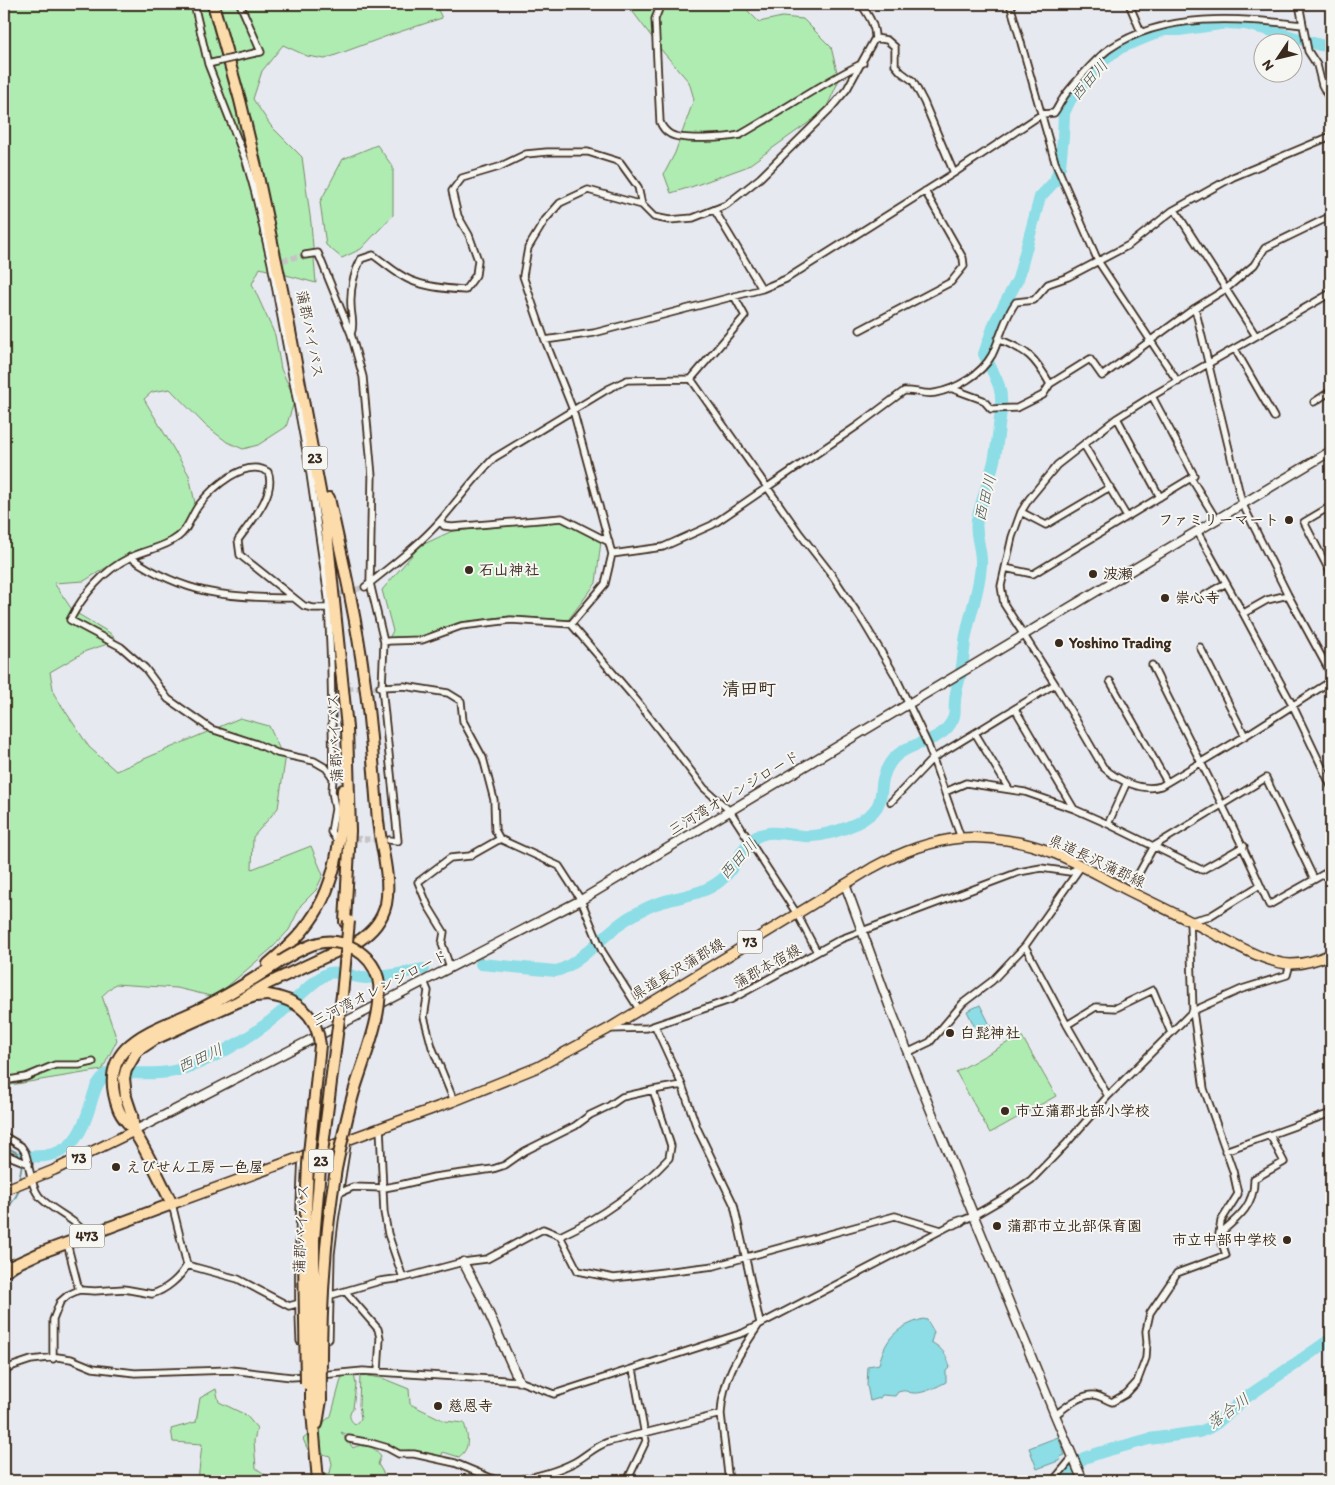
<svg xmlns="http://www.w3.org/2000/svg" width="1335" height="1485" font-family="Itim,'Klee One',sans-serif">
<rect width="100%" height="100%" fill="#e7e9f0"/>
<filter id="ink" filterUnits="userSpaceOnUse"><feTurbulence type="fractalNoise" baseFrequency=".02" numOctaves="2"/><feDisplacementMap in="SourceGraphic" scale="10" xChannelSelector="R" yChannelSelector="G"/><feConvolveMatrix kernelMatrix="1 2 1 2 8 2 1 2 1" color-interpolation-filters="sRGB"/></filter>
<g filter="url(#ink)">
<path fill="#afecb2" stroke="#758b68" d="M4,4H435L442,18L390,35L325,59L307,56L283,45L262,71L253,99L271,126L302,157L311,223L316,283L260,268L252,284L275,335L281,369L295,399L286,427L258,445L243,449L227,442L205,425L170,389L152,392L144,399L189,475L198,517L168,539L140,555L107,567L84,581L54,583L73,611L110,633L117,641L86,651L50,672L54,694L89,747L116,771L240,718L269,726L285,761L278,808L253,837L252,869L311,846L323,875L316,890L301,905L289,930L271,949L215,997L177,988L115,984L102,996L117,1040L102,1070L10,1085H4Z
M627,4H748V11L759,22L782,17L803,19L831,47L839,80L825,111L746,167L691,187L671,193L664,174L675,153L694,99L689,82L663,52Z
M377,145L393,167V215L361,249L342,258L326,245L320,202L343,159Z
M560,521L601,541L596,583L568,620L509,616L460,622L420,637L389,638L393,631L382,590L420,546L452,531Z
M1021,1035L1056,1096L990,1133L956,1072Z
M354,1375L356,1384L353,1408C348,1413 349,1420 355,1424L361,1419L359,1405L360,1375L382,1378L409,1389L410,1404L445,1421L464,1423C468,1436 471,1448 459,1457L443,1452L441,1457L409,1450L401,1451L373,1440L350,1436L341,1432L353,1448C363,1442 375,1447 381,1456L378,1464L388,1481H198L202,1444L173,1442L171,1429L196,1422L200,1398L216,1389L219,1402L246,1415L257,1428L254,1441L256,1468L267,1476L299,1479L330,1473L332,1464L330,1456L308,1450L303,1439L331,1416L342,1376Z"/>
<path fill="#8cdde5" stroke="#6c9595" d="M980,1005L991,1027L978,1034L967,1011Z
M923,1319L927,1320L934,1332L931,1342C942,1348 947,1355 950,1367L946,1371V1382C939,1386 923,1394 914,1393C907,1393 908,1389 898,1392L895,1396L882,1395L880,1398L870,1401L867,1385L868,1366L879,1364C886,1337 897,1327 923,1319Z
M1058,1437L1065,1455L1060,1457L1061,1460L1037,1469L1029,1448Z"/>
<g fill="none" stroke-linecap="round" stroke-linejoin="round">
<path stroke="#6c9595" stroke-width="2" d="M4,1146L23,1156V1159
M19,1181L22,1164
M4,1243C12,1232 4,1223 7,1211C10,1202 18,1198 19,1188"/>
<path stroke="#8cdde5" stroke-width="12" d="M481,964L556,971C580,965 607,930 630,917C640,911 651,905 662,902C681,896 704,894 720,881C735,870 739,851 752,840C770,825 792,838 812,836C826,835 842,830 855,824C895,804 872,790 890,763C905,740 941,746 953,719C956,713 954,708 955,702C955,692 959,682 961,672C963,662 964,651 965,641C969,615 980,590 981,564C982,549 974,533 977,520C982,498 991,478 995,456C997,446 998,436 999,426C1001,412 1003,399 999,386C995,375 989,364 984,354L995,322L1018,279L1040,197L1055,181L1060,166L1063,137L1064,113L1070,100L1099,64L1120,48L1164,30H1179L1227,23L1245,24L1269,30L1320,45L1331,46
M23,1156C64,1160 79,1144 90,1106C95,1091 95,1083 108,1073C129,1072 149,1075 169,1072C204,1066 252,1037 279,1014C291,1005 316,977 329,973C341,970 354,978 366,978C385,977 404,973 423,969
M1060,1481L1084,1458L1102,1452L1149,1439L1199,1432L1209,1428L1217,1423L1244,1399L1331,1339"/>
<path stroke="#c5c3c6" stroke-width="5.5" stroke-dasharray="5.5 3" stroke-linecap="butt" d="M275,262L305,255
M331,596L365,587
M331,689L380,687
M347,838L383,840"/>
<g stroke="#3b2a1e" stroke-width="9">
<path id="minor" d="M194,4L208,64L212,63
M240,4L261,52L255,53
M661,4L655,19L660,122C662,127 665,131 670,134C681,141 727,138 740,135C782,111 820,84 863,63
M1010,4L1055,162L1098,261L1178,382
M1129,4L1141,32
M1299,4L1308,51L1317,65L1322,85L1331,102
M875,38L887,40L895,47V65L901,72L913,81L924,102L954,173
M208,64L246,161L255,193L271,263L309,467L328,597L331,667L333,776
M1175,210L1256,336
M715,211L762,289
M305,255L318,253L351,334L363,377L372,476L370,583L384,642L389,641L422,640L461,626L511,620L571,624L637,701L704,788L730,811L797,914L817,952
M1331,293L1152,396L1117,418L1057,465L1029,499L1021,512L1012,537L1001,586L1004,604L1055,684L1103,767C1117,780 1142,792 1161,786L1245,736L1331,681
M1195,308L1242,503L1288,595L1331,674
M860,330L951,282L964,266L963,258L925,191
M351,334C355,324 351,316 351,306C350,290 354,273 361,259L373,255C385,263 396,274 410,280C426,287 447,289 465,290L476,275L478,260L469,235L458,216L452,191L462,178L499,167L526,154L547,152H588L620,162L638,187L642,205
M998,339C1028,351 1034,356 1050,384L1090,359L1102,376L1195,308L1226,289L1254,265L1265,248L1331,216
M545,340L594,333L762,289L786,279L954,173L1042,114L1054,113C1058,108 1059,104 1062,100C1068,89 1099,56 1109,49C1165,11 1239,18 1303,25
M1235,349L1274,417
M691,379L800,534L832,575L864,623L895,675L928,745L961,838
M953,389L983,400L991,409L1017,408L1043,395L1050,384
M1152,396L1194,475L1191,478L1216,519
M1314,402L1331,391
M1117,418L1160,497
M1084,445L1127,517
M1331,506L1304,522L1331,574
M1021,512L1046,525L1110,487
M440,521L444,526L452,527L562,518L609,542
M1197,531L1244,615L1293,706L1331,786
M612,554L663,547L712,525L857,426L904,391C914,390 925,395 935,393C956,389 981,375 992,355C1001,337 1004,318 1016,302L1034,300L1048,284L1068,277L1129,245L1172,211L1233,177L1331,136
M130,557C185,595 229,598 294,598
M1005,568L1033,574L1191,478
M365,587C391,566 419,545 441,520C459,499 475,477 494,458L608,389L627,380L691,379L745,316L734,296
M1202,597L1226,583
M328,608H313L304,606L240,555L238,540C250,523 277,493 268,472C246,457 212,488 199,505C191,515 189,529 178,537C164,548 145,550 129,558C104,570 83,595 70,620L121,647L145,668L168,699L211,729L257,744L277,753L314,761L326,768L333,778L332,791L335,809L331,832L335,838
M1244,613L1267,600L1288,595
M571,624L605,584L612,554L573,410L545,340L523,276L528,248L545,220L560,203L588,190L642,205L654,217L669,220L693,218L726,205L760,178L830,109L847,89L875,38C875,24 868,15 861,4
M384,642L382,687L398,841L389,840
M1200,647L1245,736
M1152,665C1191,745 1234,823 1269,905L1331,870
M1110,681L1167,782
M380,687L404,686L448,693L461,701L463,721L483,758L494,800L495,830L500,839L559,866L581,900L602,951L639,1009
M975,733L1009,789
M945,792L966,783L1025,792L1074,809L1015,709
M891,802L932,759L1055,684
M1074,809L1108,824L1202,870L1244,846
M1108,824L1127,782
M1129,891L1154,846L1266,778L1314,879
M1025,946L1067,1025L1108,1096
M450,967L442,944L444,932L428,906L418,882L450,858L470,856L500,839
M424,981L428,991L424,1017L432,1047L454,1101
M1067,1025L1096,1007L1116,1008L1153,990L1171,1033
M655,1026L682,1085L697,1128L734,1205L760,1323C739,1355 723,1375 721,1414L728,1474L731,1481
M610,1029L647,1028L730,1000L841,939L1019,872L1041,868L1070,872L1081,867
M909,1052L930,1042L963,1003L992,981L1025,946L1080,868
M4,1081L26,1077L55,1065H79L93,1062
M380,1127L384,1212L388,1234L403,1278
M4,1136L21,1146L25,1152C30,1165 30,1185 39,1196C51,1211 79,1220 86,1236
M1225,1151L1331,1113
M4,1154L29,1164
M302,1156C299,1218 297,1279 300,1341H306
M339,1193L353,1187L384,1188L400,1185L434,1177L493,1169L505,1165L525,1151L575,1126L590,1115L609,1106L622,1097L653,1090
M961,1221L973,1216L1004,1198L1031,1180L1066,1144L1108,1096L1193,1011L1242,989L1287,975L1290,964
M1219,1234C1238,1218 1255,1205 1254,1179L1284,1162L1270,1135
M560,1236C601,1217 638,1191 669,1158L671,1146L653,1090L682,1085
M67,1243L79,1290
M4,1262L14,1265
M187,1265L238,1279L289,1306L307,1301
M345,1291L378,1329L380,1338L378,1372
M321,1298L380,1281L403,1278L463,1262L487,1259L543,1229L560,1236L578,1271L614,1278L714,1266L895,1216L941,1230
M320,1340L329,1339L331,1254L335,1220L348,1139
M53,1359V1320L60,1302L68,1295L79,1290L95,1291L124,1289L152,1294C166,1290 180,1278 187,1265L172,1204
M4,1372L13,1366L31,1360L57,1357L71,1359L93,1368L135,1373L231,1370L291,1377L308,1376
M320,1375L363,1371L519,1381L554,1394L743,1333L953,1224
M1055,1415C1065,1408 1079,1395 1093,1395C1099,1395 1106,1400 1112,1402L1126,1394L1137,1382L1146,1358L1147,1342L1146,1331L1150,1313L1177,1273L1226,1255L1219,1234L1221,1221L1238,1194L1233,1171L1204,1089L1193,1011L1190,921L1210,916L1260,885
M349,1439L371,1443L388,1448L399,1454H414L455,1463L498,1481
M511,1481C531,1478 556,1472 575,1462C587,1455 594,1447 608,1442L721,1414
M627,1481L646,1441L633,1369
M1053,1481L1073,1457"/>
</g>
<g stroke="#3b2a1e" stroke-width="11">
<path id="tertiary" d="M845,884L889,1005L927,1101L1055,1415L1083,1481
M134,1131L581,900L1331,451
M953,1224L961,1221
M463,1262L483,1300L519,1381
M1324,1481L1331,1474"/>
</g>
<g stroke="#3b2a1e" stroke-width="12">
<path id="primary" d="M4,1190L54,1170L134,1131
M172,1204L454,1101L538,1067L608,1029L872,868C899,853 929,841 961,838C990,836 1024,841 1051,852C1078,862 1103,878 1129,891C1155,904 1181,916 1207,930C1229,941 1267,964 1291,964C1304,964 1320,959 1331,954"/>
</g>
<g stroke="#3b2a1e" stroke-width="14">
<path id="trunk" d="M213,4L240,100L256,167L284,299L326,523L347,728L350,831L345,922
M268,964C281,953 294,942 304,929C337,889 341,839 343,790
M237,1002L269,983L357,942C371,933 382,922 386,904C391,877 381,848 378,821C374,773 371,725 364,677C356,617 342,557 329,498
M134,1131L132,1115L126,1097L124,1078L126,1070L137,1051L155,1039L237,1002L255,996L268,995
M4,1272L14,1265L40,1253L172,1204C160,1180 149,1155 135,1133C130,1123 122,1120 118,1108C93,1039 162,1029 206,1006C232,993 257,977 281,961
M311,1400L318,1481
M317,1424L321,1400"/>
</g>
<use href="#minor" stroke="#f6f6f2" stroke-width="5.5"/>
<use href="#tertiary" stroke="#f6f6f2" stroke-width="8"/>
<use href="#primary" stroke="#fddcac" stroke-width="9"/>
<use href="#trunk" stroke="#fddcac" stroke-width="10"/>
<g stroke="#3b2a1e" stroke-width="9" stroke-linecap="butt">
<path id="minor-bridge" d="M212,63L255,53"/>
</g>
<g stroke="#3b2a1e" stroke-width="14" stroke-linecap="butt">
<path id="trunk-bridge" d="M281,961C293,954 305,946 318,943C343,937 371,953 378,978C386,1010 362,1063 353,1095C346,1120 341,1145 336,1169C323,1245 320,1323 321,1400
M268,995C297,999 317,1015 320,1045L308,1164L304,1257L306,1384
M311,1376V1400
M314,1383V1239L320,1169L342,995L349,921"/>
</g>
<use href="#minor-bridge" stroke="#f6f6f2" stroke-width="5.5"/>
<use href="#trunk-bridge" stroke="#fddcac" stroke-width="10"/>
</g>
</g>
<g fill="#3b2a1e" stroke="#f6f6f2" stroke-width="2">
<circle cx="1289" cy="520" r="5"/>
<circle cx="469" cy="570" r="5"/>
<circle cx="1093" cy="574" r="5"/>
<circle cx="1165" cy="598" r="5"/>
<circle cx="1059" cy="643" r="5"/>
<circle cx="950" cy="1033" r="5"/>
<circle cx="1005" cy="1111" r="5"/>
<circle cx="116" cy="1167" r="5"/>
<circle cx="997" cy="1226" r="5"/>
<circle cx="1287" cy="1240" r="5"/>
<circle cx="438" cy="1406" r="5"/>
</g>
<g text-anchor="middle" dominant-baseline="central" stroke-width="4" stroke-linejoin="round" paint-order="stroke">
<g fill="#f6f6f2" stroke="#73675e" stroke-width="1">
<rect x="302.5" y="446.5" width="25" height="23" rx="4"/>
<rect x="737.5" y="930.5" width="25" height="23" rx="4"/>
<rect x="66.5" y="1146.5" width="25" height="23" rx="4"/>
<rect x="308.5" y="1149.5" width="25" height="23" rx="4"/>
<rect x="69.5" y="1224.5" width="35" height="23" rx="4"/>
</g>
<g font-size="14" font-weight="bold" fill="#3b2a1e">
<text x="315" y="458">23</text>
<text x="750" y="942">73</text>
<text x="79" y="1158">73</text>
<text x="321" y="1161">23</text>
<text x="87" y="1236">473</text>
</g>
<g font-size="15" fill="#3b2a1e" stroke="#f6f6f2">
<text transform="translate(310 334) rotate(79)">蒲郡バイパス</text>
<text transform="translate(335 738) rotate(-93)">蒲郡バイパス</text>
<text transform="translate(734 793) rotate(-31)">三河湾オレンジロード</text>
<text transform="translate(1097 861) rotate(25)">県道長沢蒲郡線</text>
<text transform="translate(767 966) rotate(-29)">蒲郡本宿線</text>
<text transform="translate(678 969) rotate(-31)">県道長沢蒲郡線</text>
<text transform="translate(380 988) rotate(-27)">三河湾オレンジロード</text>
<text transform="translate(301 1229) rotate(-87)">蒲郡バイパス</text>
</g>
<g font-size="15" font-weight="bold" fill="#3b2a1e" stroke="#f6f6f2" text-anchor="start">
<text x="1279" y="520" text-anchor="end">ファミリーマート</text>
<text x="479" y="570">石山神社</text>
<text x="1103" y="574">波瀬</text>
<text x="1175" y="598">崇心寺</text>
<text x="1069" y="643">Yoshino Trading</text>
<text x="960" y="1033">白髭神社</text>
<text x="1015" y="1111">市立蒲郡北部小学校</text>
<text x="126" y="1167">えびせん工房 一色屋</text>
<text x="1007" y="1226">蒲郡市立北部保育園</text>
<text x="1277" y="1240" text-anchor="end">市立中部中学校</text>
<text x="448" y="1406">慈恩寺</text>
</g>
<g font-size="16" font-style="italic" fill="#4f5750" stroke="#f6f6f2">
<text transform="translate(1089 80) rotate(-49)">西田川</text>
<text transform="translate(985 498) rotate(-76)">西田川</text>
<text transform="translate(738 859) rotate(-48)">西田川</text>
<text transform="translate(200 1058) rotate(-24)">西田川</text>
<text transform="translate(1228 1411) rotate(-36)">落合川</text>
</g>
<g font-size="18" font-weight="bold" fill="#3b2a1e" stroke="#f6f6f2">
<text x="749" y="689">清田町</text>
</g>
</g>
<rect width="1335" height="1485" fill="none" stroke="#f6f6f2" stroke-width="20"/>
<rect x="10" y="10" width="1315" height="1465" fill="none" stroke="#3b2a1e" stroke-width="2" filter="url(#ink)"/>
<g transform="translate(1278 58) rotate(235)"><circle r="24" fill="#f6f6f2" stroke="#aba49d"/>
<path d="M0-4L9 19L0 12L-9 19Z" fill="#3b2a1e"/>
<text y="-8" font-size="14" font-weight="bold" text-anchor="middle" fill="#3b2a1e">N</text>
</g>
</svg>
